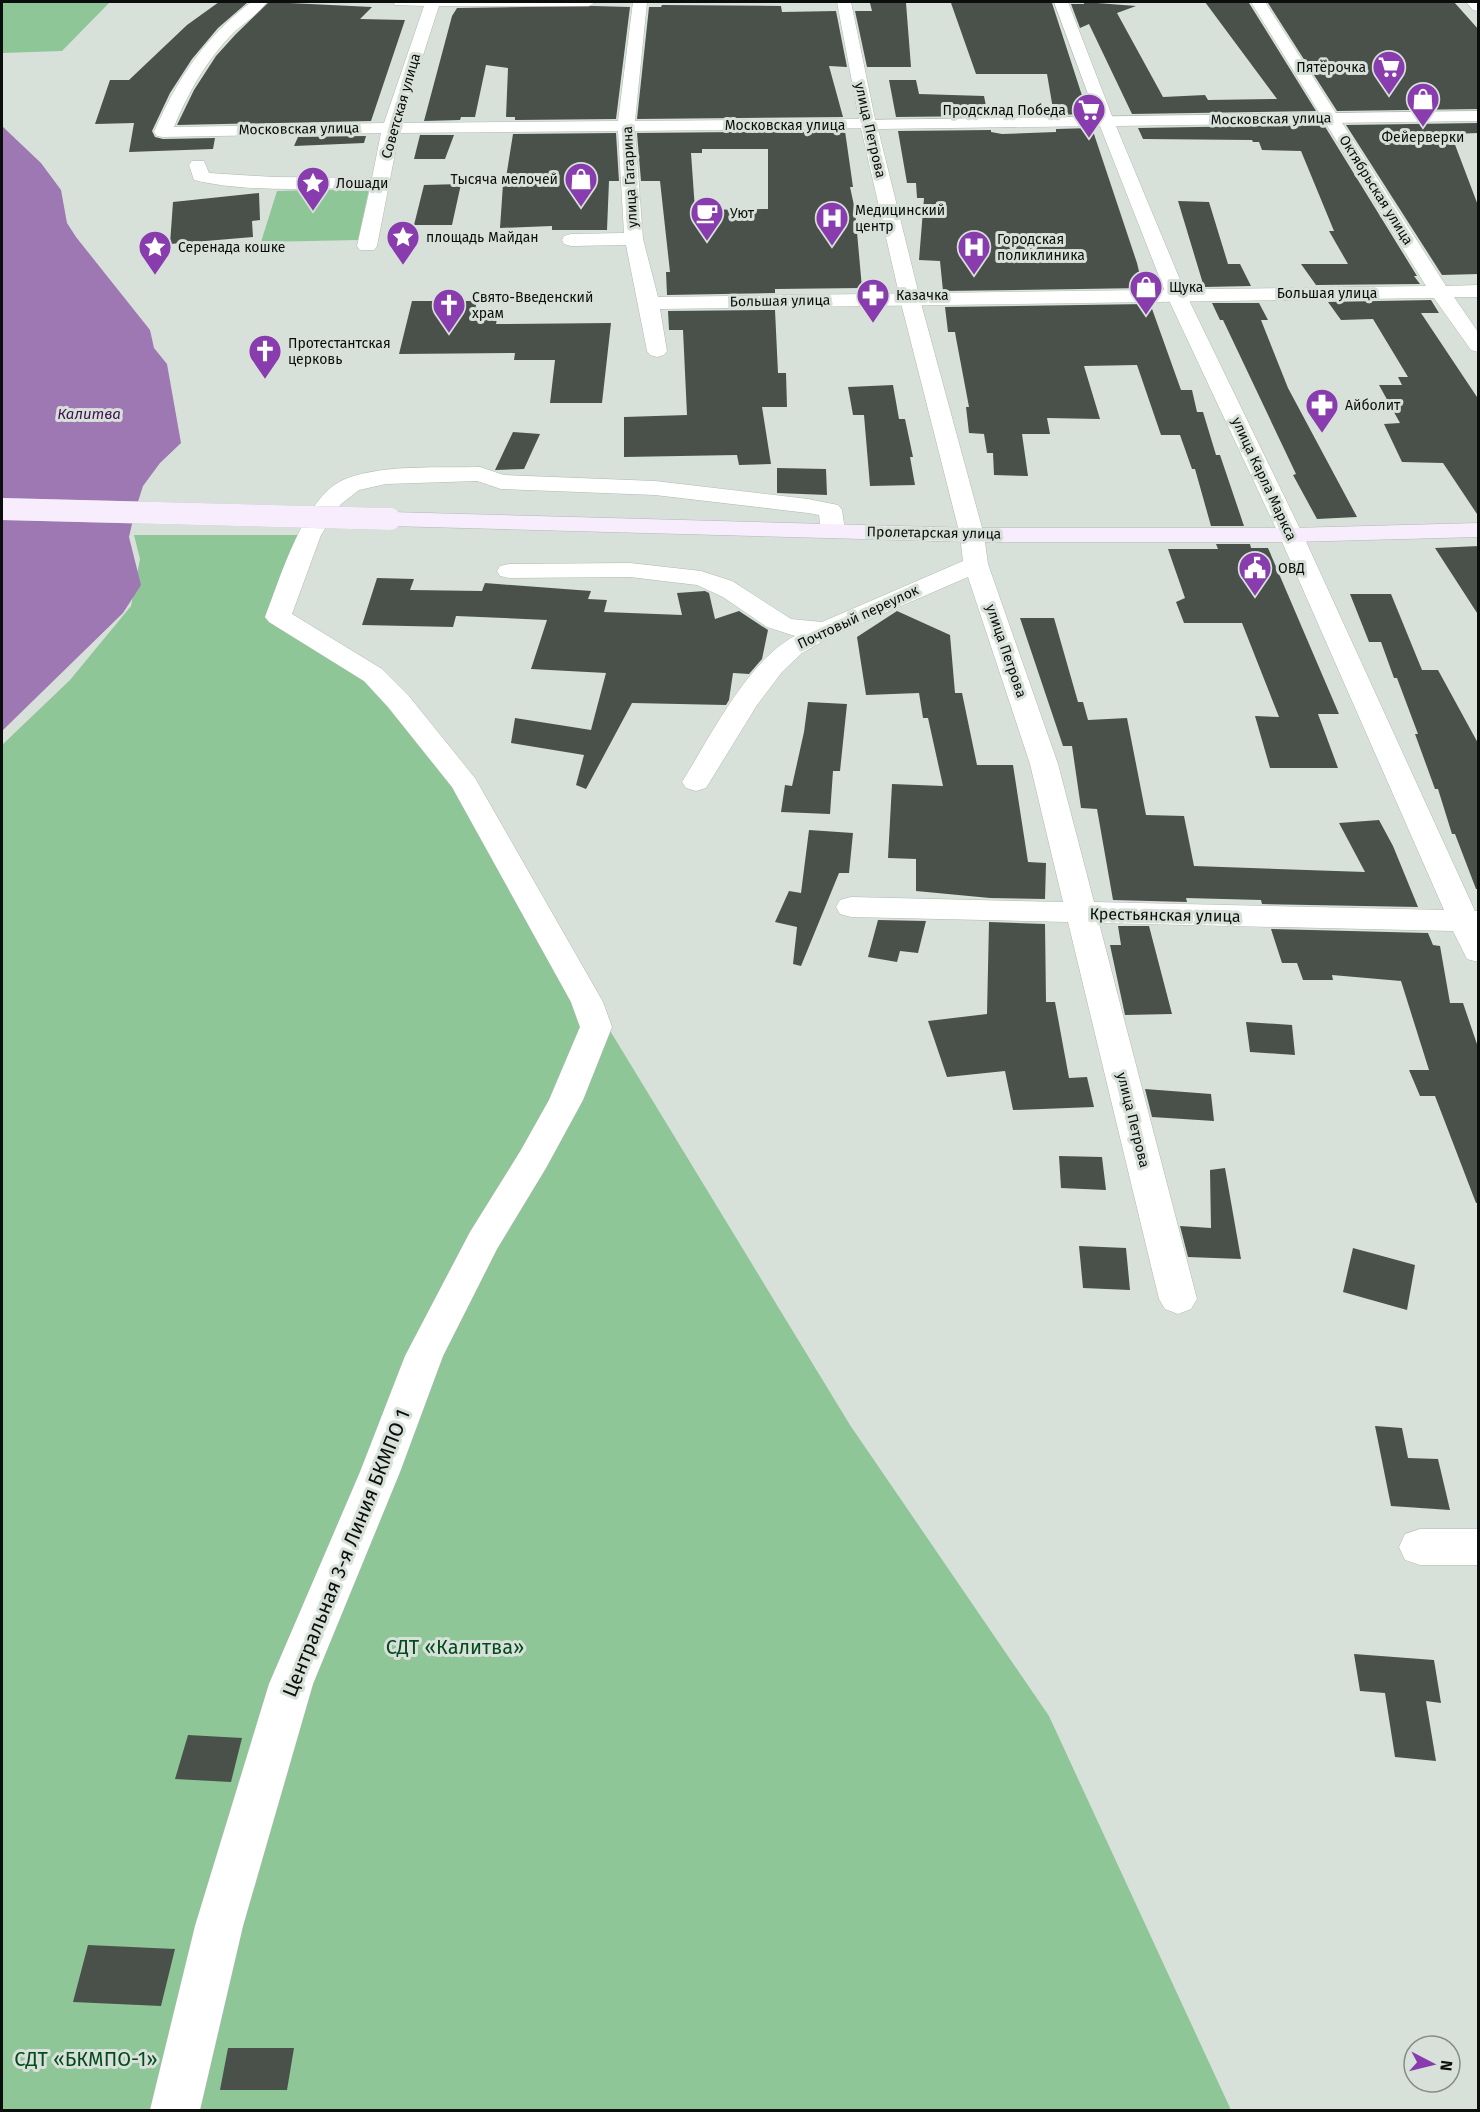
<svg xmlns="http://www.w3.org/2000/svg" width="1480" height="2112" font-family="'Fira Sans',sans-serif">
<rect width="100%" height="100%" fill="#d8e1d9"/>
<path fill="#8ec697" d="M2,2H110L62,51L2,53Z
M369,189L358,240L261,242L277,191Z
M134,535H309L278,617L368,669L452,760L522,886L850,1425L1049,1716L1231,2110H2V745L70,680L131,606L140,559Z"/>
<path fill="#9d78b2" d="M2,126L41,163L61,190L67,223L76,237L150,330L154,348L167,364L181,443L160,463L143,486L135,511L129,537L141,585L123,613L2,731Z"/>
<path fill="#4a514b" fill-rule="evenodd" d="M219,2H248L218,28L192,59L170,93L152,131L155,137L163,139L215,138L213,149L129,152L134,123L95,124L110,80H129L187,25Z
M269,2L372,7L360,19L405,20L371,121L177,125L194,90L216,56L235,35Z
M1084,2L1136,6L1117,13L1163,97L1205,95L1208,100L1277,99L1205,2L1249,3L1316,111L1132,114L1089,24L1080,28L1071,4H1084Z
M1454,2L1479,30V109L1337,111L1268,3Z
M870,3H906L911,67H867L855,11H872Z
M951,3H1052L1088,114L1054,115L1047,74H976Z
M662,5L781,6L782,12L836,11L847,67L829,66L843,117L637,119L649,7H661Z
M593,6L630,7L616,119L515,120V117H506L508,68L486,65L475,117H461L460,120L424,121L452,16L457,8Z
M889,80H916L919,94L984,96L988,116L896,117Z
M1479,123V133L1451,134L1479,208V274L1442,275L1346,125Z
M1324,125L1417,276H1414L1420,284L1316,285L1301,264H1348L1329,231H1334L1301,151L1262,150L1259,142H1253L1252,140L1143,139L1138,128Z
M1092,128L1137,263L1143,288L943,291L940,261L919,260L924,198H917L916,183H907L898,131L991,130V132L1002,134L1056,132V129Z
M845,131L853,187H850L855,210L862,288L775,289V293L667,295L666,272H670L660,181H641L637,133ZM702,149H768V209L695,210L691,153H702Z
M616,133L619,181H609L607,230H552V226L500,228L503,184H505L513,134Z
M420,135H454L445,159H414Z
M366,136L364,143L294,146L298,137Z
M461,184L452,225H414L424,185Z
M259,193L260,220L252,221L253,237L170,244L173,202Z
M1178,201L1209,202L1228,264H1240L1251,286L1204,287Z
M1431,300L1439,313H1421L1479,400V517L1443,463L1402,462L1384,424L1400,423L1379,385H1402L1398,377H1408L1373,319L1341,320L1328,302Z
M412,301H477L474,314H498L496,324L611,323L602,403H550L555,360H514L515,353L399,354Z
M1212,303H1259L1268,320H1261L1288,388L1357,517L1317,519L1293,475L1296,474L1223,320H1220Z
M1147,304L1151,306L1181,390H1192L1197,412H1203L1216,455H1220L1244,526H1211L1195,469H1192L1180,435H1161L1137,365L1084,366L1100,419L1047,418L1050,434H1022L1028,476L994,475L993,453H987L984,434L969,433L966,407H969L956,338L955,332H948L945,307Z
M775,310L778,373H786L787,407H762L771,464L739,465L737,455L624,457V417L687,415L683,330H669L668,311Z
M893,385L899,419H905L913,457H910L915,485L870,486L864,415H853L848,387Z
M513,432L540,434L524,469L495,470Z
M777,468L826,469L827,495L777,493Z
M1216,544H1250L1251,548H1268L1339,714H1318L1338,768H1270L1255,716L1279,717L1242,623H1184L1176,602L1185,598L1168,549H1218Z
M1479,546V616L1435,548Z
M377,578L414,579L410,590L482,591L485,583L591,591L588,599L607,600L604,612L682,615L677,593L705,591L709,593L715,619L739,611L768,630L762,659L749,674L733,673L729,700L726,705L632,703L586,789L576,785L584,755L511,743L515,718L591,730L606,673L531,669L547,620L456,616L453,627L362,625Z
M1350,594H1391L1422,670H1438L1479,745V889H1476L1455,834H1452L1438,789H1435L1415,734H1418L1397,678H1394L1381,642H1369Z
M897,611L950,635L955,693H962L977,765H1013L1028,862L1046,863L1045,899L990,898L916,891V859L888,858L892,784L943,786L928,718H923L919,693L866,695L857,637Z
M1020,618H1054L1078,702H1083L1088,720L1127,718L1146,815L1184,816L1194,866L1365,872L1339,823L1379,820L1393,846L1418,907L1262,904L1261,900L1186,898L1187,902L1113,900L1097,809L1081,808L1072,746H1063Z
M808,702L847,704L840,771H833L830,814L781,812L785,785L792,786L804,732Z
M809,830L853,833L849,873H839L801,966L793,964L797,927L775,922L789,891L801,893Z
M878,920L926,921L918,953L900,951L897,962L868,957Z
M989,922L1045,924L1046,1002H1055L1069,1078L1087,1077L1094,1107L1013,1110L1005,1071L947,1077L928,1021L987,1014Z
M1118,926H1149L1172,1014L1125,1015L1110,945H1121Z
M1271,929L1428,933L1433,945L1440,946L1450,1003H1463L1479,1050V1203H1476L1435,1096H1420L1409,1070H1429L1401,981L1332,975L1333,980H1303L1297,963H1282Z
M1246,1022L1292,1025L1295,1055L1250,1052Z
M1145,1089L1211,1094L1214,1121L1152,1117Z
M1059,1156L1102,1157L1106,1190L1061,1188Z
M1225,1168L1241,1259L1188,1257L1180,1226L1211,1228L1210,1170Z
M1079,1246L1126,1248L1130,1290L1083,1288Z
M1353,1248L1415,1265L1407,1310L1343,1292Z
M1375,1426L1402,1428L1408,1458L1438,1459L1450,1510L1391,1506Z
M1354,1654L1434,1660L1441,1703L1426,1701L1436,1761L1395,1757L1385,1693L1360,1691Z
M188,1735L242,1738L231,1782L175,1779Z
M88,1945L175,1949L161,2006L73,2002Z
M228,2048H294L287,2090H220Z"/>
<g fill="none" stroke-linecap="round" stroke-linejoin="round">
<g stroke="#b1b9b2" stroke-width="1">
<path id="minor" d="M251,2H267C258,14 244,23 233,33C206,61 189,91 174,127L384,123L424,6L395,5L393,2H596L589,6H439L401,123L618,121L633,2H647L635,121L859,119L837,2H851L876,124L874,128L635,131L643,239L658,297L1426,286L1251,2H1265L1446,286L1478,285V297H1454L1478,332V352L1471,350L1434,298L660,309L667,351L664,355L657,357L650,355L647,351L626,245L571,246L564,244L562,240L564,236L571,234L624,233L618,131L399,133L377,246L374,250H360L357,246L370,188C315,188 246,193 194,180L189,165L192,161H204L209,173L273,177L372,178L381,133L163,137L157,136L154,132C177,79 205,37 251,2Z
M1054,2H1068L1114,121L1112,125H1100L1098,121Z
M1466,2H1478V11L1473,10Z
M480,467L504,475L655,481L808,499L838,505L842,510L845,531L841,536L833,538L825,536L821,531L819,515L808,513L655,495L501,489L477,481L386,484L359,490L341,504L321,535L292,614L382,669L408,695L475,778L603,1002L612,1027L583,1100L546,1168L497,1249L443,1356L400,1472L313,1684L243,1926L200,2110H150L195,1926L269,1684L360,1472L405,1356L470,1232L521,1150L549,1100L580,1027L571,1002L452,787L388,707L364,681L269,622L265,617C280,579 304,497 343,480C379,464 441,468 480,467Z
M972,528L981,530L984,535L988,564L1058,764L1094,902L1444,910L1279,535L1282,530L1291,528L1300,530L1303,535L1475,911H1478V962L1467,959L1453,931L1099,923L1197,1299L1191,1309L1178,1314L1165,1309L1159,1299L1068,922L851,917L840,914L836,907L840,900L851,897L1063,902L1030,764L968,577L834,635L802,653L782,672L757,705L706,788L696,791L686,788L682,782C710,737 748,660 795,636L767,627L723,597L697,585L630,577L509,578L500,576L497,571L500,566L509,564L630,563L701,571L732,581L791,619L822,622L963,561L960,535L963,530Z
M1420,1529H1478V1565H1420L1405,1560L1399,1547L1405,1534Z"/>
</g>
<g stroke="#b1b9b2" stroke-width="1">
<path id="tertiary" d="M1478,111V121L1116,126L1186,294L1303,535L1300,540L1291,542L1282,540L1279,535L1166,294L1100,126L878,129L922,307L984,535L981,540L972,542L963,540L960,535L902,307L860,124L862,120Z"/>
</g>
<g stroke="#b1b9b2" stroke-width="1">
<path id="secondary" d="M390,512L972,528H1291L1478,523V537L1291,542H972L390,526L382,524L378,519L382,514Z"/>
</g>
<use href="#minor" fill="#fff" fill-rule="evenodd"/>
<use href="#tertiary" fill="#fff" fill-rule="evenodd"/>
<use href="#secondary" fill="#f7edfd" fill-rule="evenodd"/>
<g stroke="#b1b9b2" stroke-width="22" stroke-linecap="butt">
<path id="secondary-bridge" d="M2,509L390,519"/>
</g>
<use href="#secondary-bridge" stroke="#f7edfd" stroke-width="22"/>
</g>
<defs>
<g id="supermarket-pin" transform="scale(1.725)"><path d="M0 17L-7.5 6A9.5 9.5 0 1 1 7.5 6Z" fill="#883cad" stroke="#d8e1d9"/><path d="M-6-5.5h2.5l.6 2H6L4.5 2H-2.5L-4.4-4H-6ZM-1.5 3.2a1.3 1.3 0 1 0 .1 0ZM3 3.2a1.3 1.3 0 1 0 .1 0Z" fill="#fff"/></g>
<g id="shop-pin" transform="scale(1.725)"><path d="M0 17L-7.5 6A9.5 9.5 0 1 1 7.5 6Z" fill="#883cad" stroke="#d8e1d9"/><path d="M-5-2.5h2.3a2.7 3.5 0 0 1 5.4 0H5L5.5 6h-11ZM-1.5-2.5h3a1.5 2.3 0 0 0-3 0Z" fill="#fff"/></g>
<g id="sight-pin" transform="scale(1.725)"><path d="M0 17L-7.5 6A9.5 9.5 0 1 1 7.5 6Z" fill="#883cad" stroke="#d8e1d9"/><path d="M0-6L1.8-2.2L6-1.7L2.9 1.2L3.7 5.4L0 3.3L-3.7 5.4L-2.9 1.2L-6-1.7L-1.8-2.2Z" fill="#fff"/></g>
<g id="cafe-pin" transform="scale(1.725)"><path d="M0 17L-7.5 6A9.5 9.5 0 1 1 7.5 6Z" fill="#883cad" stroke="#d8e1d9"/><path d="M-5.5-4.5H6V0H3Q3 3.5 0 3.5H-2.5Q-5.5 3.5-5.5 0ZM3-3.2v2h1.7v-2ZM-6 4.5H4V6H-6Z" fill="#fff"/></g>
<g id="hospital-pin" transform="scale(1.725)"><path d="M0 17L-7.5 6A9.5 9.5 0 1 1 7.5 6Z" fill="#883cad" stroke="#d8e1d9"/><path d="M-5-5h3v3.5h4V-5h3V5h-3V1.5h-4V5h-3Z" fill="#fff"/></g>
<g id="pharmacy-pin" transform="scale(1.725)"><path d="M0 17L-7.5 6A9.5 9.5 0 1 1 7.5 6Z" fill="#883cad" stroke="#d8e1d9"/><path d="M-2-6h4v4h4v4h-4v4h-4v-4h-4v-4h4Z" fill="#fff"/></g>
<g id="church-pin" transform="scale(1.725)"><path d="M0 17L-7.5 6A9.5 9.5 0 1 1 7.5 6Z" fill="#883cad" stroke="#d8e1d9"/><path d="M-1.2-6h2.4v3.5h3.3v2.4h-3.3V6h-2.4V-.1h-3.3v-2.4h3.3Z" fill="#fff"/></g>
<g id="civic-pin" transform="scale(1.725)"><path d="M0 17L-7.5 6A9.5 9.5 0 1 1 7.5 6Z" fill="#883cad" stroke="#d8e1d9"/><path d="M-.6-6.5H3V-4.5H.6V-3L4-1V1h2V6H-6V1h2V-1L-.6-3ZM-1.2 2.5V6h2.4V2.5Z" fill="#fff"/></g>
</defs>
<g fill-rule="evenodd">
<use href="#supermarket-pin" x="1389" y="67"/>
<use href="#shop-pin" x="1423" y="99"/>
<use href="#supermarket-pin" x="1089" y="110"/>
<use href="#shop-pin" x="581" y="179"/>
<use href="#sight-pin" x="313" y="183"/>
<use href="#cafe-pin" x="707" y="213"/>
<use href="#hospital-pin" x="832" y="218"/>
<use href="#sight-pin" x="403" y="237"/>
<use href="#sight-pin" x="155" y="247"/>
<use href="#hospital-pin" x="974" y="247"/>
<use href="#shop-pin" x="1146" y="287"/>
<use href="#pharmacy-pin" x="873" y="295"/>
<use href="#church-pin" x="449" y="305"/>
<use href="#church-pin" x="265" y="351"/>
<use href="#pharmacy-pin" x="1322" y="405"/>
<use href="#civic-pin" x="1255" y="568"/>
</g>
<g text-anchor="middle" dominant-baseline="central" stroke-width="6" stroke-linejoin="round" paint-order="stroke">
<g font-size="14" fill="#0b0e0c" stroke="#d8e1d9" text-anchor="start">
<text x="1366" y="67" text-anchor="end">Пятёрочка</text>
<text x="1066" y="110" text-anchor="end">Продсклад Победа</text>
<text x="1423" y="137" text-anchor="middle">Фейерверки</text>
<text x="558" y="179" text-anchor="end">Тысяча мелочей</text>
<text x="336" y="183">Лошади</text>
<text x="855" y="210">Медицинский<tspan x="855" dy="16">центр</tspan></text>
<text x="730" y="213">Уют</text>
<text x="426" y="237">площадь Майдан</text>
<text x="997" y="239">Городская<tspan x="997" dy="16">поликлиника</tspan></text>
<text x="178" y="247">Серенада кошке</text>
<text x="1169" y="287">Щука</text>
<text x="896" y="295">Казачка</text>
<text x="472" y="297">Свято-Введенский<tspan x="472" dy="16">храм</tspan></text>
<text x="288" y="343">Протестантская<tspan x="288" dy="16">церковь</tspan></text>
<text x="1345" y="405">Айболит</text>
<text x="1278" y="568">ОВД</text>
</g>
<g font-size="14" fill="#0b0e0c" stroke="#d8e1d9">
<text transform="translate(401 106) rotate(-74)">Советская улица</text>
<text transform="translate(1271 119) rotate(-1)">Московская улица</text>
<text x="785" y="125">Московская улица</text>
<text transform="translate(299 129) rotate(-1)">Московская улица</text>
<text transform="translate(870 130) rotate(77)">улица Петрова</text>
<text transform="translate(630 177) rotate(-93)">улица Гагарина</text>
<text transform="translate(1376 190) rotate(58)">Октябрьская улица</text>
<text x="1327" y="293">Большая улица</text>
<text transform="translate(780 301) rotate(-1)">Большая улица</text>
<text transform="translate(1264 479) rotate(65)">улица Карла Маркса</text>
<text transform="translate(934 533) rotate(1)">Пролетарская улица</text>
<text transform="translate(858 617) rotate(-25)">Почтовый переулок</text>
<text transform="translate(1006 651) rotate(71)">улица Петрова</text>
<text transform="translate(1133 1120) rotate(76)">улица Петрова</text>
</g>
<g font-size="15" font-style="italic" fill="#410e57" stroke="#d8e1d9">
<text x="89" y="414">Калитва</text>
</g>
<g font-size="16" fill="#0b0e0c" stroke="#d8e1d9">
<text transform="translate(1165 915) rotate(1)">Крестьянская улица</text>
</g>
<g font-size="20" fill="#0b0e0c" stroke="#d8e1d9">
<text transform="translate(346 1553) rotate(-68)">Центральная 3-я Линия БКМПО 1</text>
</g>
<g font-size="20" fill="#034b1d" stroke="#d8e1d9">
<text x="455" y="1647">СДТ «Калитва»</text>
<text x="86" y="2059">СДТ «БКМПО-1»</text>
</g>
</g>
<rect width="1480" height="2112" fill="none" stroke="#0b0e0c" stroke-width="6"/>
<g transform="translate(1432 2064) rotate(97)"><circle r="28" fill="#d8e1d9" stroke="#868d87" stroke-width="1.5"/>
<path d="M0-4.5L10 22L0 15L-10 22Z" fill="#883cad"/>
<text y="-9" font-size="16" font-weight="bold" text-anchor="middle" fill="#0b0e0c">N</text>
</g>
</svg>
